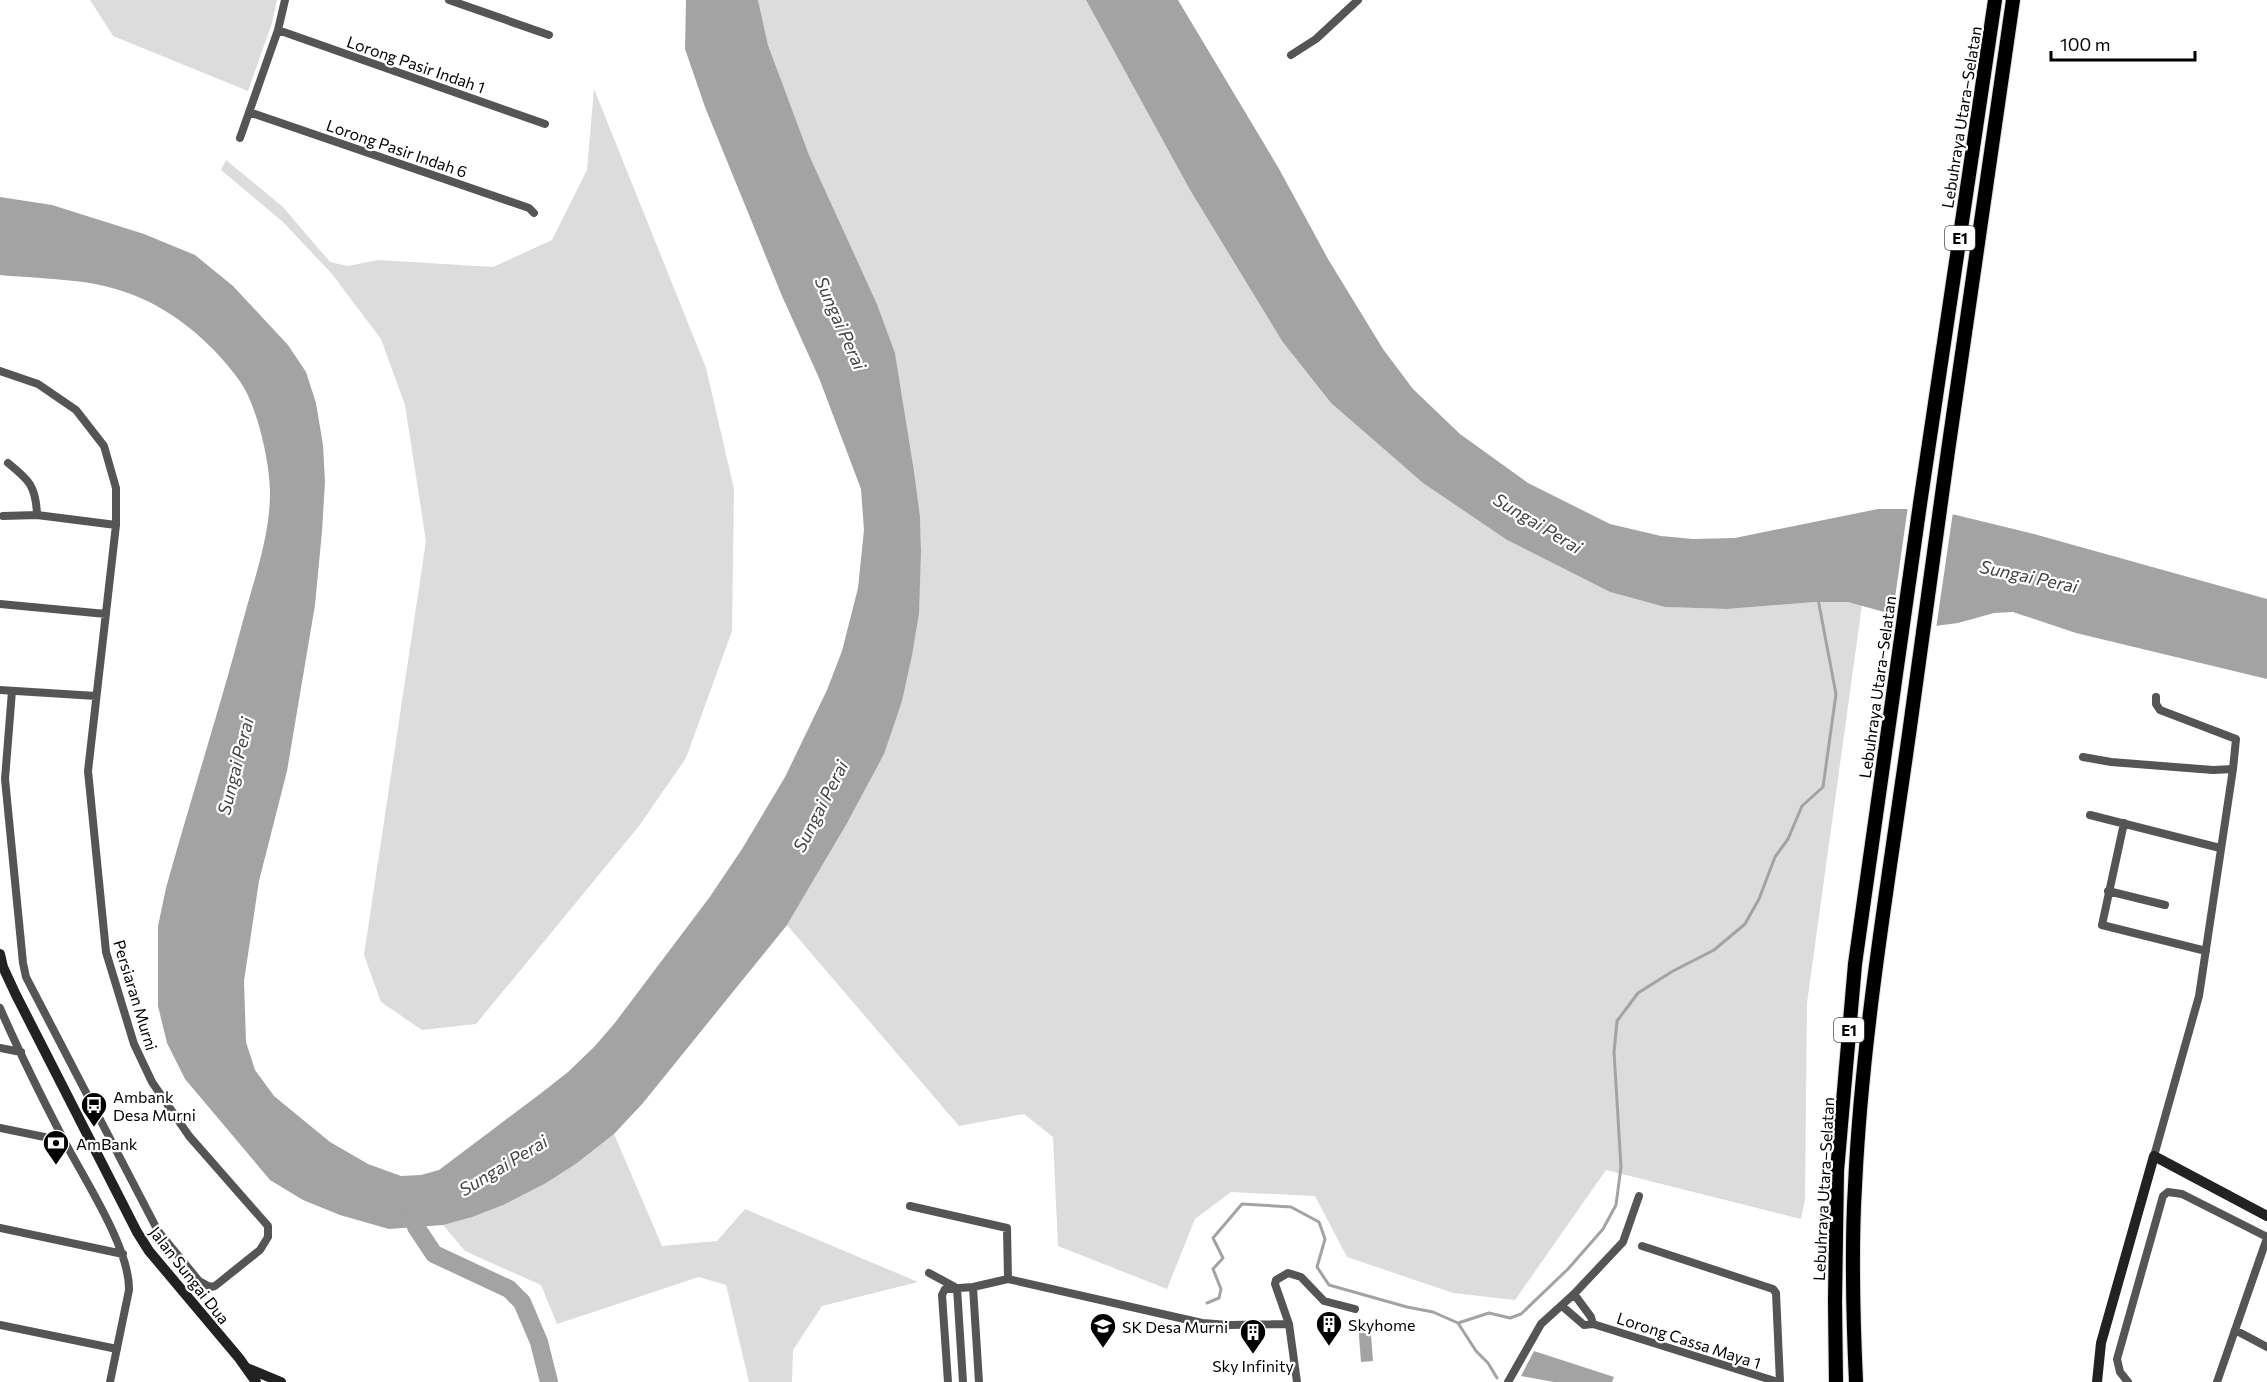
<svg xmlns="http://www.w3.org/2000/svg" width="2267" height="1382" font-family="Commissioner,sans-serif">
<rect width="100%" height="100%" fill="#fff"/>
<path fill="#dcdcdc" d="M90,0H277L272,23L248,91L113,36Z
M758,0H1086L1190,190L1282,341L1331,403L1423,483L1507,540L1610,592L1665,607L1727,609L1815,602H1848L1862,605L1807,1003L1805,1200L1801,1219L1606,1170L1515,1300L1453,1293L1347,1257L1315,1196L1231,1192L1195,1219L1167,1289L1058,1246L1053,1137L1024,1114L959,1126L787,925L846,825L921,551L920,516L914,471L895,353L877,304L809,155L768,45Z
M594,89L706,368L734,489L732,631L686,758L639,826L476,1024L422,1030L381,1002L364,955L426,541L405,405L381,339L332,274L283,222L221,170L226,160L283,207L330,262L348,266L378,260L493,267L552,240L587,170Z
M614,1134L662,1246L717,1241L745,1209L918,1282L822,1306L793,1350L792,1382H749L726,1285L699,1277L557,1324L541,1285L465,1251L443,1225C513,1206 557,1178 614,1134Z"/>
<path fill="#a3a3a3" d="M686,0H758L768,45L809,155L877,304L895,353L914,471L920,516L921,551L919,613L912,655L902,701L884,754L846,825L787,925L643,1103L614,1134L577,1163L546,1183L503,1205L472,1217L443,1225L389,1229L340,1215L303,1200L270,1180L185,1079L167,1043L158,1006V926L166,888C191,798 220,708 244,617C255,577 270,535 270,493C270,463 257,404 239,380C210,340 169,306 122,291C84,278 39,279 0,275V197L52,205L144,234L195,255L233,286L288,345L306,372L316,403L323,445L325,482L322,531L315,605L287,771L259,881L244,981L246,1042L255,1070L274,1096L330,1142L368,1164L401,1176L421,1175L439,1170L540,1094L568,1072L594,1047L614,1024L709,898L742,849L785,777L827,690L842,651L858,588L864,530L861,489L819,378L782,296L705,107L685,49Z
M1086,0H1178L1278,167L1328,259L1383,349L1413,389L1460,434L1528,483L1610,524L1661,536L1693,539L1735,538L1878,509H1915L1956,515L2034,534L2267,599V679L2076,633L2013,612L1994,613L1958,623L1935,626L1848,602H1815L1727,609L1665,607L1610,592L1507,540L1423,483L1331,403L1282,341L1190,190Z
M1370,1322L1373,1361L1361,1362L1358,1323Z
M1534,1351L1614,1377L1612,1382H1554L1521,1376Z"/>
<path fill="#fff" d="M1908,506L1953,512L1936,629L1913,628L1892,619Z"/>
<g fill="none" stroke-linecap="round" stroke-linejoin="round">
<path stroke="#a3a3a3" stroke-width="3" d="M1207,1303L1219,1298L1221,1289L1213,1269L1223,1258L1213,1238L1242,1204L1291,1207L1319,1222L1325,1239L1317,1267L1329,1285L1407,1307L1433,1312L1458,1323L1489,1313L1510,1318L1521,1314L1568,1269L1603,1229L1616,1205L1621,1167L1614,1052L1617,1021L1638,993L1673,971L1714,950L1745,924L1759,899L1775,857L1788,839L1802,806L1823,787L1836,694L1818,599
M1458,1323L1476,1351L1488,1363L1497,1378"/>
<path stroke="#a3a3a3" stroke-width="18" d="M412,1204L416,1227L434,1254L509,1289L522,1302L539,1342L549,1382"/>
<g stroke="#dbdbdb" stroke-width="16">
<path id="highway" d="M1836,1382L1835,1301L1837,1171L1855,964L1920,504L1995,0
M1856,1382C1853,1317 1851,1251 1855,1186C1862,1035 1888,884 1909,734C1942,489 1977,245 2013,0"/>
</g>
<path stroke="#555" stroke-width="8" d="M449,0L549,35
M278,30L545,124
M1291,55L1316,39L1358,0
M249,112L529,208L534,213
M240,138L278,30L285,0
M0,371L38,384L76,410L104,446L116,488V525L88,771L106,952L134,1044L152,1082L189,1136L268,1226V1237L260,1250L215,1286L210,1287L199,1281L158,1231L26,977L23,963L5,779L12,691
M8,463C29,480 36,486 37,515
M3,516L37,515L116,525
M0,604L106,614
M0,690L96,696
M2083,757L2111,762L2213,770L2233,769
M2090,815L2220,848
M2124,823L2102,925L2206,951
M2108,891L2165,905
M0,1008C20,1054 43,1100 66,1144C86,1182 130,1249 129,1290L110,1382
M0,1048L21,1052
M0,1128L64,1141
M2154,1156L2199,996L2233,769L2236,739L2160,710L2156,704V697
M910,1206L1007,1228L1008,1279
M0,1228L123,1254
M1642,1246L1773,1289L1776,1293L1780,1382
M929,1273L955,1287
M973,1287L979,1382
M957,1288L963,1382
M1574,1294L1591,1317L1593,1324
M1562,1306L1584,1325L1593,1324L1778,1382
M0,1325L117,1349
M2235,1330L2267,1347
M948,1382L942,1295L945,1289L973,1287L1008,1279L1202,1323L1229,1325L1289,1324
M1297,1382L1289,1324L1275,1284L1276,1280L1288,1273L1301,1277L1324,1301L1355,1309
M1508,1382L1541,1324L1574,1294L1623,1242L1639,1196
M2128,1382L2120,1372L2117,1359L2163,1196L2168,1192L2182,1194L2267,1237
M2217,1382L2267,1238"/>
<path stroke="#222" stroke-width="10" d="M0,954L3,967L16,995L137,1232L149,1251L239,1358L256,1382
M247,1368L281,1382
M2097,1382L2101,1343L2154,1156L2267,1216"/>
<use href="#highway" stroke="#000" stroke-width="14"/>
</g>
<defs>
<g id="bus-pin" transform="scale(1.35)"><path d="M0 17L-7.5 6A9.5 9.5 0 1 1 7.5 6Z" fill="#000" stroke="#fff"/><path d="M-5-6H5V4H4V6H2V4H-2V6H-4V4H-5ZM-3.5-4V0h7V-4ZM-3.5 1.2v1.5H-2V1.2ZM2 1.2v1.5H3.5V1.2Z" fill="#fff"/></g>
<g id="bank-pin" transform="scale(1.35)"><path d="M0 17L-7.5 6A9.5 9.5 0 1 1 7.5 6Z" fill="#000" stroke="#fff"/><path d="M-6-4H6V4H-6ZM0-2.3a2.3 2.3 0 1 0 0 4.6a2.3 2.3 0 1 0 0-4.6Z" fill="#fff"/></g>
<g id="building-pin" transform="scale(1.35)"><path d="M0 17L-7.5 6A9.5 9.5 0 1 1 7.5 6Z" fill="#000" stroke="#fff"/><path d="M-4-6H4V6H1V3H-1V6H-4ZM-2.5-4.3h1.7v1.8h-1.7ZM.8-4.3h1.7v1.8H.8ZM-2.5-1h1.7V.8h-1.7ZM.8-1h1.7V.8H.8Z" fill="#fff"/></g>
<g id="school-pin" transform="scale(1.35)"><path d="M0 17L-7.5 6A9.5 9.5 0 1 1 7.5 6Z" fill="#000" stroke="#fff"/><path d="M0-5L7-2L0 1L-7-2ZM-4 1L0 2.5L4 1V4Q0 6-4 4Z" fill="#fff"/></g>
</defs>
<g fill-rule="evenodd">
<use href="#bus-pin" x="94" y="1105"/>
<use href="#bank-pin" x="56" y="1143"/>
<use href="#building-pin" x="1329" y="1324"/>
<use href="#school-pin" x="1103" y="1326"/>
<use href="#building-pin" x="1253" y="1332"/>
</g>
<g text-anchor="middle" dominant-baseline="central" stroke-width="4.5" stroke-linejoin="round" paint-order="stroke">
<g fill="#fff" stroke="#4c4c4c" stroke-width="1.5">
<rect x="1945" y="226" width="30" height="24" rx="4.5"/>
<rect x="1834" y="1018" width="30" height="24" rx="4.5"/>
</g>
<g font-size="15" font-weight="bold" fill="#000">
<text x="1960" y="238">E1</text>
<text x="1849" y="1030">E1</text>
</g>
<g font-size="16" fill="#000" stroke="#fff">
<text transform="translate(416 64) rotate(19)">Lorong Pasir Indah 1</text>
<text transform="translate(1961 117) rotate(-81)">Lebuhraya Utara–Selatan</text>
<text transform="translate(397 148) rotate(19)">Lorong Pasir Indah 6</text>
<text transform="translate(1877 687) rotate(-82)">Lebuhraya Utara–Selatan</text>
<text transform="translate(136 995) rotate(73)">Persiaran Murni</text>
<text transform="translate(1823 1189) rotate(-87)">Lebuhraya Utara–Selatan</text>
<text transform="translate(190 1275) rotate(52)">Jalan Sungai Dua</text>
<text transform="translate(1689 1340) rotate(18)">Lorong Cassa Maya 1</text>
</g>
<g font-size="16" fill="#000" stroke="#fff" text-anchor="start">
<text x="113" y="1096">Ambank<tspan x="113" dy="18">Desa Murni</tspan></text>
<text x="76" y="1143">AmBank</text>
<text x="1348" y="1324">Skyhome</text>
<text x="1122" y="1326">SK Desa Murni</text>
<text x="1253" y="1365" text-anchor="middle">Sky Infinity</text>
</g>
<g font-size="18" font-style="italic" fill="#444" stroke="#fff">
<text transform="translate(841 323) rotate(66)">Sungai Perai</text>
<text transform="translate(1538 523) rotate(31)">Sungai Perai</text>
<text transform="translate(2029 576) rotate(12)">Sungai Perai</text>
<text transform="translate(235 766) rotate(-76)">Sungai Perai</text>
<text transform="translate(820 806) rotate(-63)">Sungai Perai</text>
<text transform="translate(503 1165) rotate(-31)">Sungai Perai</text>
</g>
</g>
<path d="M2051 51v9h144v-9" fill="none" stroke="#000000" stroke-width="3"/>
<text x="2060" y="51" font-size="18" fill="#000000" stroke="#ffffff" stroke-width="4.5" paint-order="stroke">100 m</text>
</svg>
